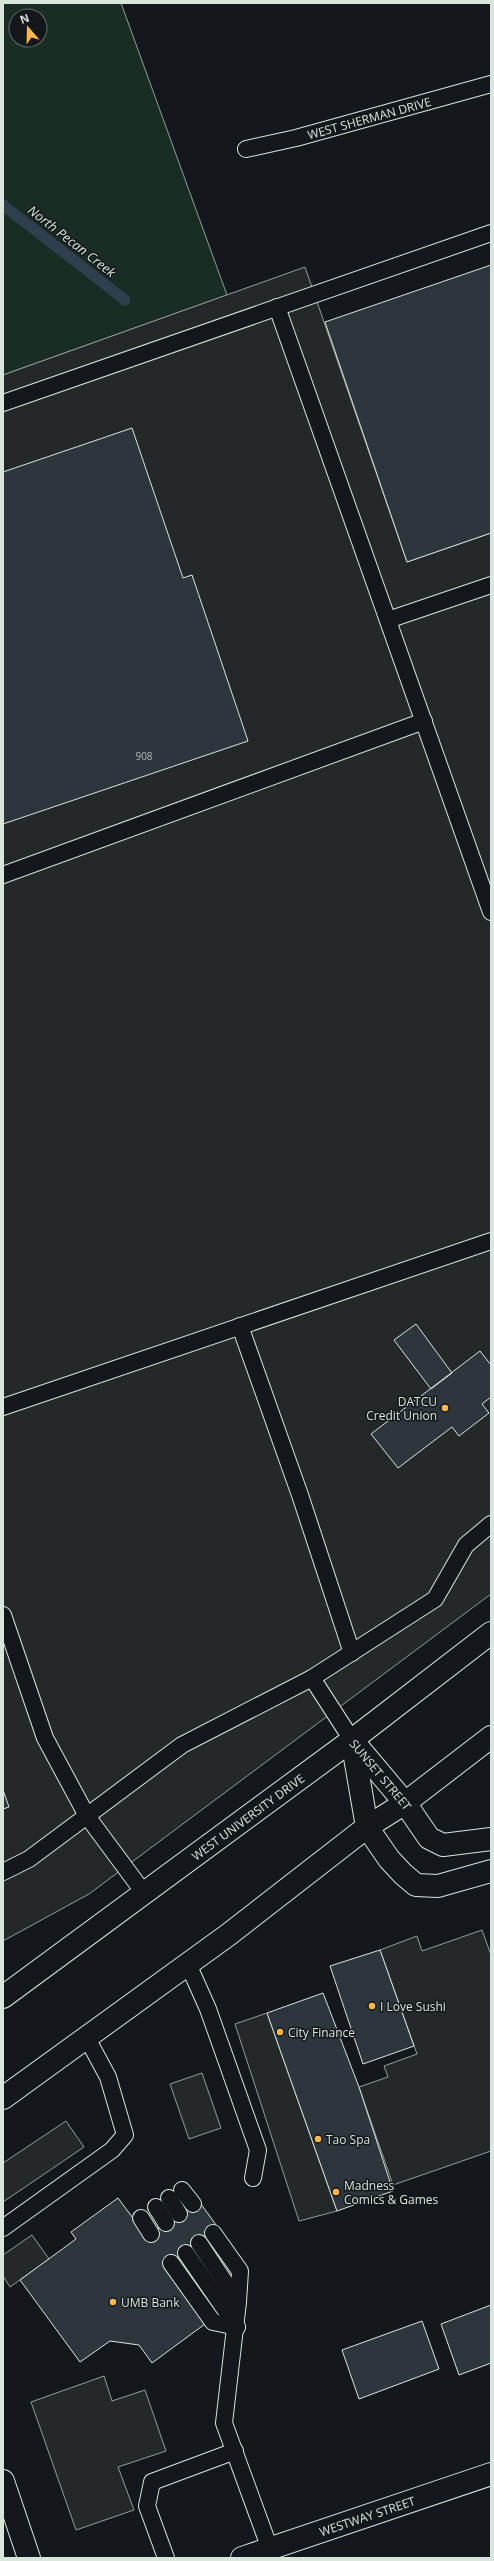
<svg xmlns="http://www.w3.org/2000/svg" width="494" height="2561" font-family="'Open Sans',sans-serif">
<rect width="100%" height="100%" fill="#14181c"/>
<path fill="#1a2d24" stroke="#939e99" fill-rule="evenodd" d="M3,3H121L227,295L3,375ZM16,16H40V40H16Z"/>
<path fill="#24282b" stroke="#939e99" d="M305,267L407,562L491,533V1594L89,1894L3,1941V375Z
M482,1930L491,1955V2151L393,2185L359,2087L388,2077L384,2066L417,2054L380,1950L417,1936L422,1951Z
M267,2013L337,2211L299,2221L235,2024Z
M202,2073L221,2128L189,2139L170,2084Z
M66,2121L84,2147L3,2202V2163Z
M32,2235L49,2259L10,2287L3,2276V2255Z
M104,2376L112,2401L145,2390L166,2451L118,2467L134,2510L76,2530L31,2402Z"/>
<g fill="none" stroke-linecap="round" stroke-linejoin="round">
<path stroke="#2f3f4d" stroke-width="11" d="M3,205L125,300"/>
</g>
<path fill="#2c363c" stroke="#d8e6dc" d="M491,265V533L407,562L325,322Z
M132,428L183,578L192,575L248,741L3,824V472Z
M416,1324L452,1373L431,1389L394,1340Z
M480,1351L491,1365V1397L482,1404L489,1413L459,1436L452,1427L398,1468L371,1434Z
M3,1790L9,1807L3,1809Z
M380,1950L414,2046L363,2064L330,1966Z
M323,1993L359,2087L393,2191L337,2211L267,2013Z
M118,2198L147,2237L198,2200L219,2229L164,2268L205,2324L152,2363L139,2345L110,2341L80,2362L20,2280L76,2239L71,2232Z
M491,2305V2363L459,2375L441,2324Z
M422,2321L439,2369L359,2399L342,2350Z"/>
<g fill="none" stroke-linecap="round" stroke-linejoin="round">
<g stroke="#d8e6dc" stroke-width="18">
<g id="lane">
<path id="s1" d="M246,149L296,138L491,84"/>
<path d="M277,307L491,912"/>
<path d="M3,403L491,233"/>
<path d="M388,620L491,585"/>
<path d="M3,875L424,721"/>
<path d="M240,1326L300,1495L352,1653"/>
<path d="M3,1407L491,1241"/>
<path d="M3,1615L45,1738L87,1816L144,1893"/>
<path d="M312,1678L352,1740"/>
<path d="M3,1872L29,1859L182,1745L312,1678L435,1599L466,1545L491,1524"/>
<path d="M188,1964L208,2009L258,2150L253,2178"/>
<path d="M182,2190L193,2204"/>
<path d="M169,2198L179,2214"/>
<path d="M156,2207L166,2223"/>
<path d="M141,2218L151,2234"/>
<path d="M3,2228L112,2150L125,2135L108,2077L87,2038"/>
<path d="M213,2233L240,2271L238,2302"/>
<path d="M199,2243L238,2302L224,2423L270,2549"/>
<path d="M186,2253L237,2327"/>
<path d="M171,2263L213,2322L237,2327"/>
<path d="M166,2558L147,2506L152,2482L235,2451"/>
</g>
</g>
<g stroke="#d8e6dc" stroke-width="24">
<g id="street">
<path d="M352,1740L367,1827L389,1859L403,1874L416,1885L438,1886L491,1871"/>
<path id="s2" d="M352,1740L405,1803L429,1838L443,1845L491,1839"/>
<path id="s3" d="M242,2558L491,2474"/>
</g>
</g>
<g stroke="#d8e6dc" stroke-width="24">
<path id="secondary" d="M3,2481L29,2558"/>
</g>
<g stroke="#d8e6dc" stroke-width="24">
<g id="primary">
<path id="s4" d="M3,1997L352,1740L491,1633"/>
<path d="M3,2098L228,1935L367,1827L405,1803L491,1737"/>
</g>
</g>
<use href="#lane" stroke="#14181c" stroke-width="16"/>
<use href="#street" stroke="#14181c" stroke-width="22"/>
<use href="#secondary" stroke="#14181c" stroke-width="22"/>
<use href="#primary" stroke="#14181c" stroke-width="22"/>
</g>
<g fill="#ffb74d" stroke="#14181c" stroke-width="1.5">
<circle cx="445" cy="1408" r="4"/>
<circle cx="372" cy="2006" r="4"/>
<circle cx="280" cy="2032" r="4"/>
<circle cx="318" cy="2139" r="4"/>
<circle cx="336" cy="2192" r="4"/>
<circle cx="113" cy="2302" r="4"/>
</g>
<g text-anchor="middle" dominant-baseline="central" stroke-width="3" stroke-linejoin="round" paint-order="stroke">
<g font-size="10" fill="#adbab4">
<text x="144" y="756">908</text>
</g>
<g font-size="12" fill="#d8e6dc" stroke="#14181c">
<text stroke="none"><textPath href="#s1" startOffset="127">WEST SHERMAN DRIVE</textPath></text>
<text stroke="none"><textPath href="#s2" startOffset="45">SUNSET STREET</textPath></text>
<text stroke="none"><textPath href="#s4" startOffset="304">WEST UNIVERSITY DRIVE</textPath></text>
<text stroke="none"><textPath href="#s3" startOffset="132">WESTWAY STREET</textPath></text>
</g>
<g font-size="12" fill="#d8e6dc" stroke="#14181c" text-anchor="start">
<text x="437" y="1401" text-anchor="end">DATCU<tspan x="437" dy="14">Credit Union</tspan></text>
<text x="380" y="2006">I Love Sushi</text>
<text x="288" y="2032">City Finance</text>
<text x="326" y="2139">Tao Spa</text>
<text x="344" y="2185">Madness<tspan x="344" dy="14">Comics &amp; Games</tspan></text>
<text x="121" y="2302">UMB Bank</text>
</g>
<g font-size="13" font-style="italic" fill="#d8e6dc" stroke="#14181c">
<text transform="translate(72 241) rotate(38)">North Pecan Creek</text>
</g>
</g>
<rect width="494" height="2561" fill="none" stroke="#d8e6dc" stroke-width="8"/>
<g transform="translate(28 28) rotate(340)"><circle r="19" fill="#14181c" stroke="#626a69"/>
<path d="M0-3L7 15L0 10L-7 15Z" fill="#ffb74d"/>
<text y="-6" font-size="11" font-weight="bold" text-anchor="middle" fill="#d8e6dc">N</text>
</g>
</svg>
